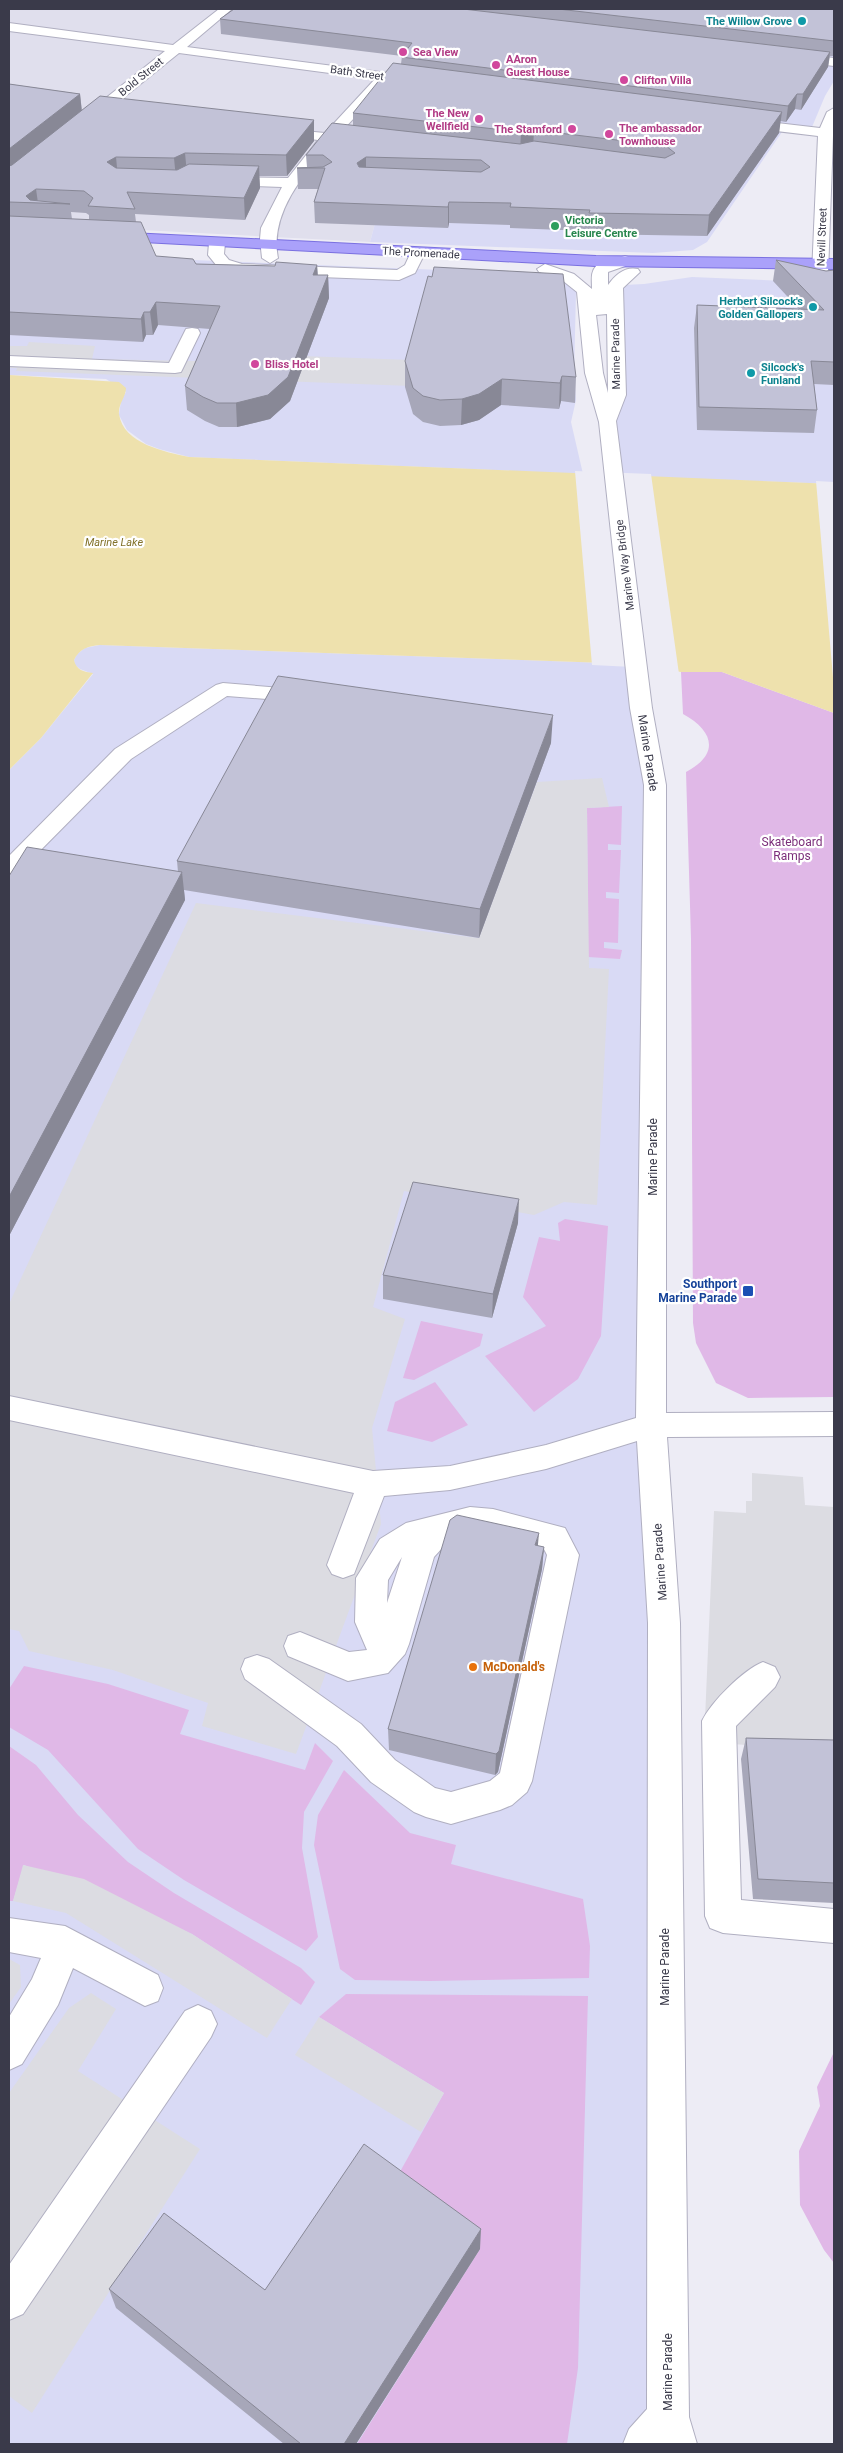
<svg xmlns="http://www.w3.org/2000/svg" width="843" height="2453" font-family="Roboto,sans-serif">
<rect width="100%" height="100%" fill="#edecf5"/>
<path fill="#e0dfed" d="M9,9H376L722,51L384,190L370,242L9,223Z"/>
<path fill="#d9daf5" d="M834,9V81L825,96L812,127L782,132L707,242L693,250L653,253L370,242L384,190Z
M9,250L193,260L540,274L563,280L574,288L576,292L574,376L576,400L571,422L583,474L189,457L159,449L146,444L127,430L119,415L121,400L126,392L106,379L9,375Z
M692,277L834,283V484L617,476L608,422L615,304L624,285L644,284Z
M100,645L634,664L655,785L668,2417L644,2444H9V770L41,738L93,674L80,669L75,665L74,660L77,654L85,648Z"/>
<path fill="#e0b8e7" d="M681,672H722L834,713V1397L748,1398L716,1383L696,1343L693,1323L691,939L686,772C720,754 714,731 683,714Z
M622,806L621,845L608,844V850H621L619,893L606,892V898L619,899L618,943L604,942V948L622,950L620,959L588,957L587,808Z
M565,1219L608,1226L601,1336L578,1379L534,1412L485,1356L546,1326L523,1297L539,1237L560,1241L558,1223Z
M421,1321L483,1334L480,1346L414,1380L403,1378Z
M435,1382L468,1425L432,1442L387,1431L395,1402Z
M24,1666L108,1684L189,1710L180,1734L305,1770L315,1743L333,1761L304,1812L302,1848L318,1937L306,1951L184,1880L138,1849L48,1750L9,1727V1689Z
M9,1746L36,1765L78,1815L128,1862L174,1893L301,1968L315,1982L301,2005L192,1934L24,1865L13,1901H9Z
M344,1770L410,1833L456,1845L451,1864L583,1899L590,1946L589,1978L430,1981L355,1980L340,1969L314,1845L318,1815Z
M346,1994L588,1996L578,2368L567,2444H357L480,2249L392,2186L444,2093L319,2017Z
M834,2052V2263L824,2250L800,2205L799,2151L820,2106L817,2087Z"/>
<path fill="#dcdce2" d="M29,342L95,346L92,359L194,361L248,354L494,363L489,389L16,371L17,368H9V346H27Z
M602,778L609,807L587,808L589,968L609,969L597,1205L564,1202L534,1215L404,1191L373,1307L405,1319L372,1428L381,1524L296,1754L202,1726L208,1703L113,1670L29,1651L19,1631L9,1629V1304L196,903L479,938L537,782Z
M752,1473L803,1477L805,1505L834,1507V1751L704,1742L714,1511L746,1513V1501H752Z
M23,1865L84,1879L192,1934L292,1999L267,2038L66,1913L13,1901Z
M9,1959L20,1965L21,1987L9,2004Z
M91,1993L116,2009L78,2071L200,2149L32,2413L9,2396V2093L69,2008Z
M319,2017L444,2093L421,2132L295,2055Z"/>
<path fill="#eee1ad" d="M9,375L119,382L126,388C126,397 118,404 119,414C123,444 166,452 189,457L834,484V713L722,672H681L634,664L100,645C88,646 79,649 74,660C76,670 84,672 93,673L41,738L9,770Z"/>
<path fill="#edecf5" d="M575,471L651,474L679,674L633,667L592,665Z
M816,481L834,482V689Z"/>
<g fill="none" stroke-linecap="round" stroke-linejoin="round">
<g stroke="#b0afc1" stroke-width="2">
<path id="minor" d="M219,9H232L187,47L419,77L426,81L419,85L389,81L339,134L363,138L365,141L363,144L332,142C304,173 269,214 278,258L270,263L262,258L260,239L261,228L282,187L224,185L217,181L224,177L288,178L318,140L271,134L269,131L271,128L325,133L375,79L179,53L92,123L87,124L80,120L82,117L165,51L9,31V23L173,45Z
M791,53L834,58V66L786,60L784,57L786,54Z
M834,108L828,274L820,279L812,274L818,136L742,127L735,123L742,119L820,128L827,112Z
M217,238L225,243L224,254L229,260L242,264L397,270L405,265L412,250L417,248L425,253L415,273L399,280L240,274L217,266L208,255L209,243Z
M625,256L631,258L633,261L631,264L608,272V285C615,275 625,266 638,269L640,272L623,288L626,395L616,421L652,708L666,785V1413L834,1412V1436L667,1437L680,1623L689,2417L697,2444H623L629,2429L647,2409L648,1623L637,1441L546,1469L450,1490L384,1496L354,1574L343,1578L332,1574L327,1565L354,1493L9,1420V1396L373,1471L450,1466L546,1445L636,1418L644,785L630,708L599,422L585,373L577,292L562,280L539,272L537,269L545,264L574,274L592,289C592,280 590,272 597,265ZM607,314L608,393L603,373L596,315Z
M192,328L198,329L200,333L183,368L181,372L175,373L9,366V356L169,363L186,329Z
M223,683L305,690L312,692L315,696L312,700L305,702L227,696L131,759L17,874L9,876V856L115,749L216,685Z
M470,1507L493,1509L565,1528L579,1555L532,1781L527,1792L512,1805L500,1810L451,1824L426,1817L414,1812L371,1782L337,1746L245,1679L241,1669L245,1659L257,1655L269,1659L361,1724L395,1760L435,1788L451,1792L490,1781L500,1773L547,1555L543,1547L493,1535L470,1533L452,1537L434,1557L409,1644L405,1654L388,1673L348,1681L288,1656L284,1646L288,1636L300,1632L349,1652L367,1650L355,1622L356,1578L380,1539L406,1523ZM402,1557L387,1603L388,1580Z
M763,1662L775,1667L780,1677L775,1687L736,1726L741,1900L834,1909V1943L723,1933L710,1928L705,1916L702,1721C711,1702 743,1670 763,1662Z
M9,1918L65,1926L158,1975L163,1988L158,2001L145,2006L73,1968L58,2005L22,2064L9,2070V2017L32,1979L41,1958L9,1952Z
M198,2005L211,2011L217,2024L211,2037L23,2314L9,2320V2265L185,2011Z"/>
</g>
<g stroke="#7a70e0" stroke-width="2">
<path id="major" d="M110,232L596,256L834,259V269L596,266L105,240L102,237Z"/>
</g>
<use href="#minor" fill="#fff" fill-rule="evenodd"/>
<use href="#major" fill="#aaa1fa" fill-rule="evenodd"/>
</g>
<path fill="#a7a7b9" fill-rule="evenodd" d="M234,9H834V56H830L828,67L801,110L795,109L786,122L780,121L779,133L707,236L588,234V231L510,228V225L449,223L448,228L315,223L314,202L318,189H298L297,168L307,167L306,155L353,126V113L401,64L402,56L221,34L220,19Z
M9,84L80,94L82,111L314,120V141L287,176H259L260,188L245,220L135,214L136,222L156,256L196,264L275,266L317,265L318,275H328L329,298L290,401L270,419L237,427H219L205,421L187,410L185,386L210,329L158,325L153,335H146L143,342L9,335ZM71,212L86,213L89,215V220L72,219Z
M776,260L826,271L834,270V385L814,384L817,410L814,433L697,430L694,328L697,305L799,309L773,281Z
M405,361L576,377L575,403L561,401L559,409L501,405L479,420L461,425L440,426L423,422L413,414L405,387Z
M551,743L479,938L184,890L185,900L9,1236V876L178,872L177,861Z
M518,1223L492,1318L383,1299V1275Z
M538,1546L544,1547L542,1569L498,1772L495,1775L389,1750L388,1729Z
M746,1738L834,1740V1903L753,1899L741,1759Z
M480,2249L356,2444H284L116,2308L109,2289L265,2290Z"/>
<path fill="#888896" d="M830,52L828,67L801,110L803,94Z
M80,94L82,114L9,173V149Z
M797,94L795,109L786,122L788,106Z
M782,112L779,133L707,236L709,215Z
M314,120V141L287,176L286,155Z
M534,130L533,150L520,153L521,132Z
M185,153L187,174L176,179L174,158Z
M116,157L118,178L107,162Z
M366,157V178L357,163Z
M259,166L260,188L245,220L244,198Z
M36,189L38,203H27L26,196Z
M449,202V223L448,228V207Z
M317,265L318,287L313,275Z
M328,275L329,298L290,401L270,419L237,427L236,403Z
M156,302L158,325L153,335L150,312Z
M144,312L146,335L143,342L141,319Z
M562,376L561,401L559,409L560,383Z
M502,379L501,405L479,420L461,425L462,399Z
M553,715L551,743L479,938L480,909Z
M182,872L185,900L9,1236V1197Z
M519,1199L518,1223L492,1318L493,1294Z
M539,1533L537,1555L535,1545Z
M544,1547L542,1569L498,1772L495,1775L496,1754Z
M481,2229L480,2249L356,2444H344Z"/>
<path fill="#c2c2d7" stroke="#888896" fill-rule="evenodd" d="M234,9H463L830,52L803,94H797L788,106L401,57L412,43L220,19Z
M558,9H834V41Z
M393,63L782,112L709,215L589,213L590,210L510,207L511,203L449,202L448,207L314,202L325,168H297L323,167L332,162L323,155H306L332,123L520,144L534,141L665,158L675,153L666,146L534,130L521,132L353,113ZM366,157L481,160L490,167L481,172L359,167L357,163Z
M9,84L80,94L9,149Z
M100,96L314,120L286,155L185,153L174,158L116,157L107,162L116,168L177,170L189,164L259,166L244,198L127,192L135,209L88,206L93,198L84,191L36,189L26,196L30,200L70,204L9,202V166L12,165Z
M9,216L141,222L156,256L193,259L196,264L275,266L276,262L317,265L313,275H328L288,377L268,395L236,403H217L203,397L185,386L220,306L156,302L150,312H144L141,319L9,312Z
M776,260L826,271L834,270V362L811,361L817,410L699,407L697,305L824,310Z
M434,267L563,274L576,377L562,376L560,383L502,379L479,394L462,399L440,400L423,396L413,388L405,361L428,276L432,277Z
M278,676L553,715L480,909L177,861Z
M27,847L182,872L9,1197V876Z
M413,1182L519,1199L493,1294L383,1275Z
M457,1515L539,1533L535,1545L544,1547L499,1751L496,1754L388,1729L450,1520Z
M746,1738L834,1740V1883L758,1879Z
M364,2144L481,2229L344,2444H301L109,2289L164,2213L265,2290Z"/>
<g fill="#0f9aa8" stroke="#fff" stroke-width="2">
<circle cx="802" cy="21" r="5"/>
<circle cx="813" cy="307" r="5"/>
<circle cx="751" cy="373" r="5"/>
</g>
<g fill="#d1479c" stroke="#fff" stroke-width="2">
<circle cx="403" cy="52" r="5"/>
<circle cx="496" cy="65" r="5"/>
<circle cx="624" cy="80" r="5"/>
<circle cx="479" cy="119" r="5"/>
<circle cx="572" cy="129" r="5"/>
<circle cx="609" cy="134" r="5"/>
<circle cx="255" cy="364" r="5"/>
</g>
<circle fill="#2e9e5b" stroke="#fff" stroke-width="2" cx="555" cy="226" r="5"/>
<rect fill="#1a4fb4" stroke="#fff" stroke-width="2" x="742" y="1285" width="12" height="12" rx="2.5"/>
<circle fill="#e8710a" stroke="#fff" stroke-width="2" cx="473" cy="1667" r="5"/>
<g text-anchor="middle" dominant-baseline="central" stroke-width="4.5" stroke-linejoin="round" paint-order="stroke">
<g font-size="11" font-weight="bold" fill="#0d838f" stroke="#fff" text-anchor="end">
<text x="792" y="21">The Willow Grove</text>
<text x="803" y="301">Herbert Silcock's<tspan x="803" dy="13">Golden Gallopers</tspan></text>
<text x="761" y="367" text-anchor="start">Silcock's<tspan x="761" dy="13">Funland</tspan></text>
</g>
<g font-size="11" font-weight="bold" fill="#b23c85" stroke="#fff" text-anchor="start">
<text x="413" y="52">Sea View</text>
<text x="506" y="59">AAron<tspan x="506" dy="13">Guest House</tspan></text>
<text x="634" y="80">Clifton Villa</text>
<text x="469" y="113" text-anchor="end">The New<tspan x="469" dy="13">Wellfield</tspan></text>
<text x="619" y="128">The ambassador<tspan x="619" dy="13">Townhouse</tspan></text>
<text x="562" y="129" text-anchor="end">The Stamford</text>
<text x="265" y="364">Bliss Hotel</text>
</g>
<g font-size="11" fill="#3a3a4a" stroke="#fff">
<text transform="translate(357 73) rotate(8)">Bath Street</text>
<text transform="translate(141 77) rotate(-39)">Bold Street</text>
<text transform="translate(822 237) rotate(-88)">Nevill Street</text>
<text transform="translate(421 253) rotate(3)">The Promenade</text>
<text transform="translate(616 354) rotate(-91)">Marine Parade</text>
<text transform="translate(625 565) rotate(-97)">Marine Way Bridge</text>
</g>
<g font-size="11" font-weight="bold" fill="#27864d" stroke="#fff" text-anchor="start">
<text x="565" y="220">Victoria<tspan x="565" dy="13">Leisure Centre</tspan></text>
</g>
<g font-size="11" font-style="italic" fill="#82722b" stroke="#fff">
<text x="114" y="542">Marine Lake</text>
</g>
<g font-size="12" fill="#3a3a4a" stroke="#fff">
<text transform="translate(648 753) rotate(81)">Marine Parade</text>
<text transform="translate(653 1157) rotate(-90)">Marine Parade</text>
<text transform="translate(660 1562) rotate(-94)">Marine Parade</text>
<text transform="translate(665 1967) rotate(-90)">Marine Parade</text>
<text transform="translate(668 2372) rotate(-90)">Marine Parade</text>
</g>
<g font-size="12" fill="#7b2e7a" stroke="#fff">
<text x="792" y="842">Skateboard<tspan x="792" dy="14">Ramps</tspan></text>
</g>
<g font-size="12" font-weight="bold" fill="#164399" stroke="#fff" text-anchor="end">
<text x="737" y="1284">Southport<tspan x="737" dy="14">Marine Parade</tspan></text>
</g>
<g font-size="12" font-weight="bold" fill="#c56008" stroke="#fff" text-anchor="start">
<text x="483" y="1667">McDonald's</text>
</g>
</g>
<rect width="843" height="2453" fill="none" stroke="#3a3a4a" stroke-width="20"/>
</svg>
